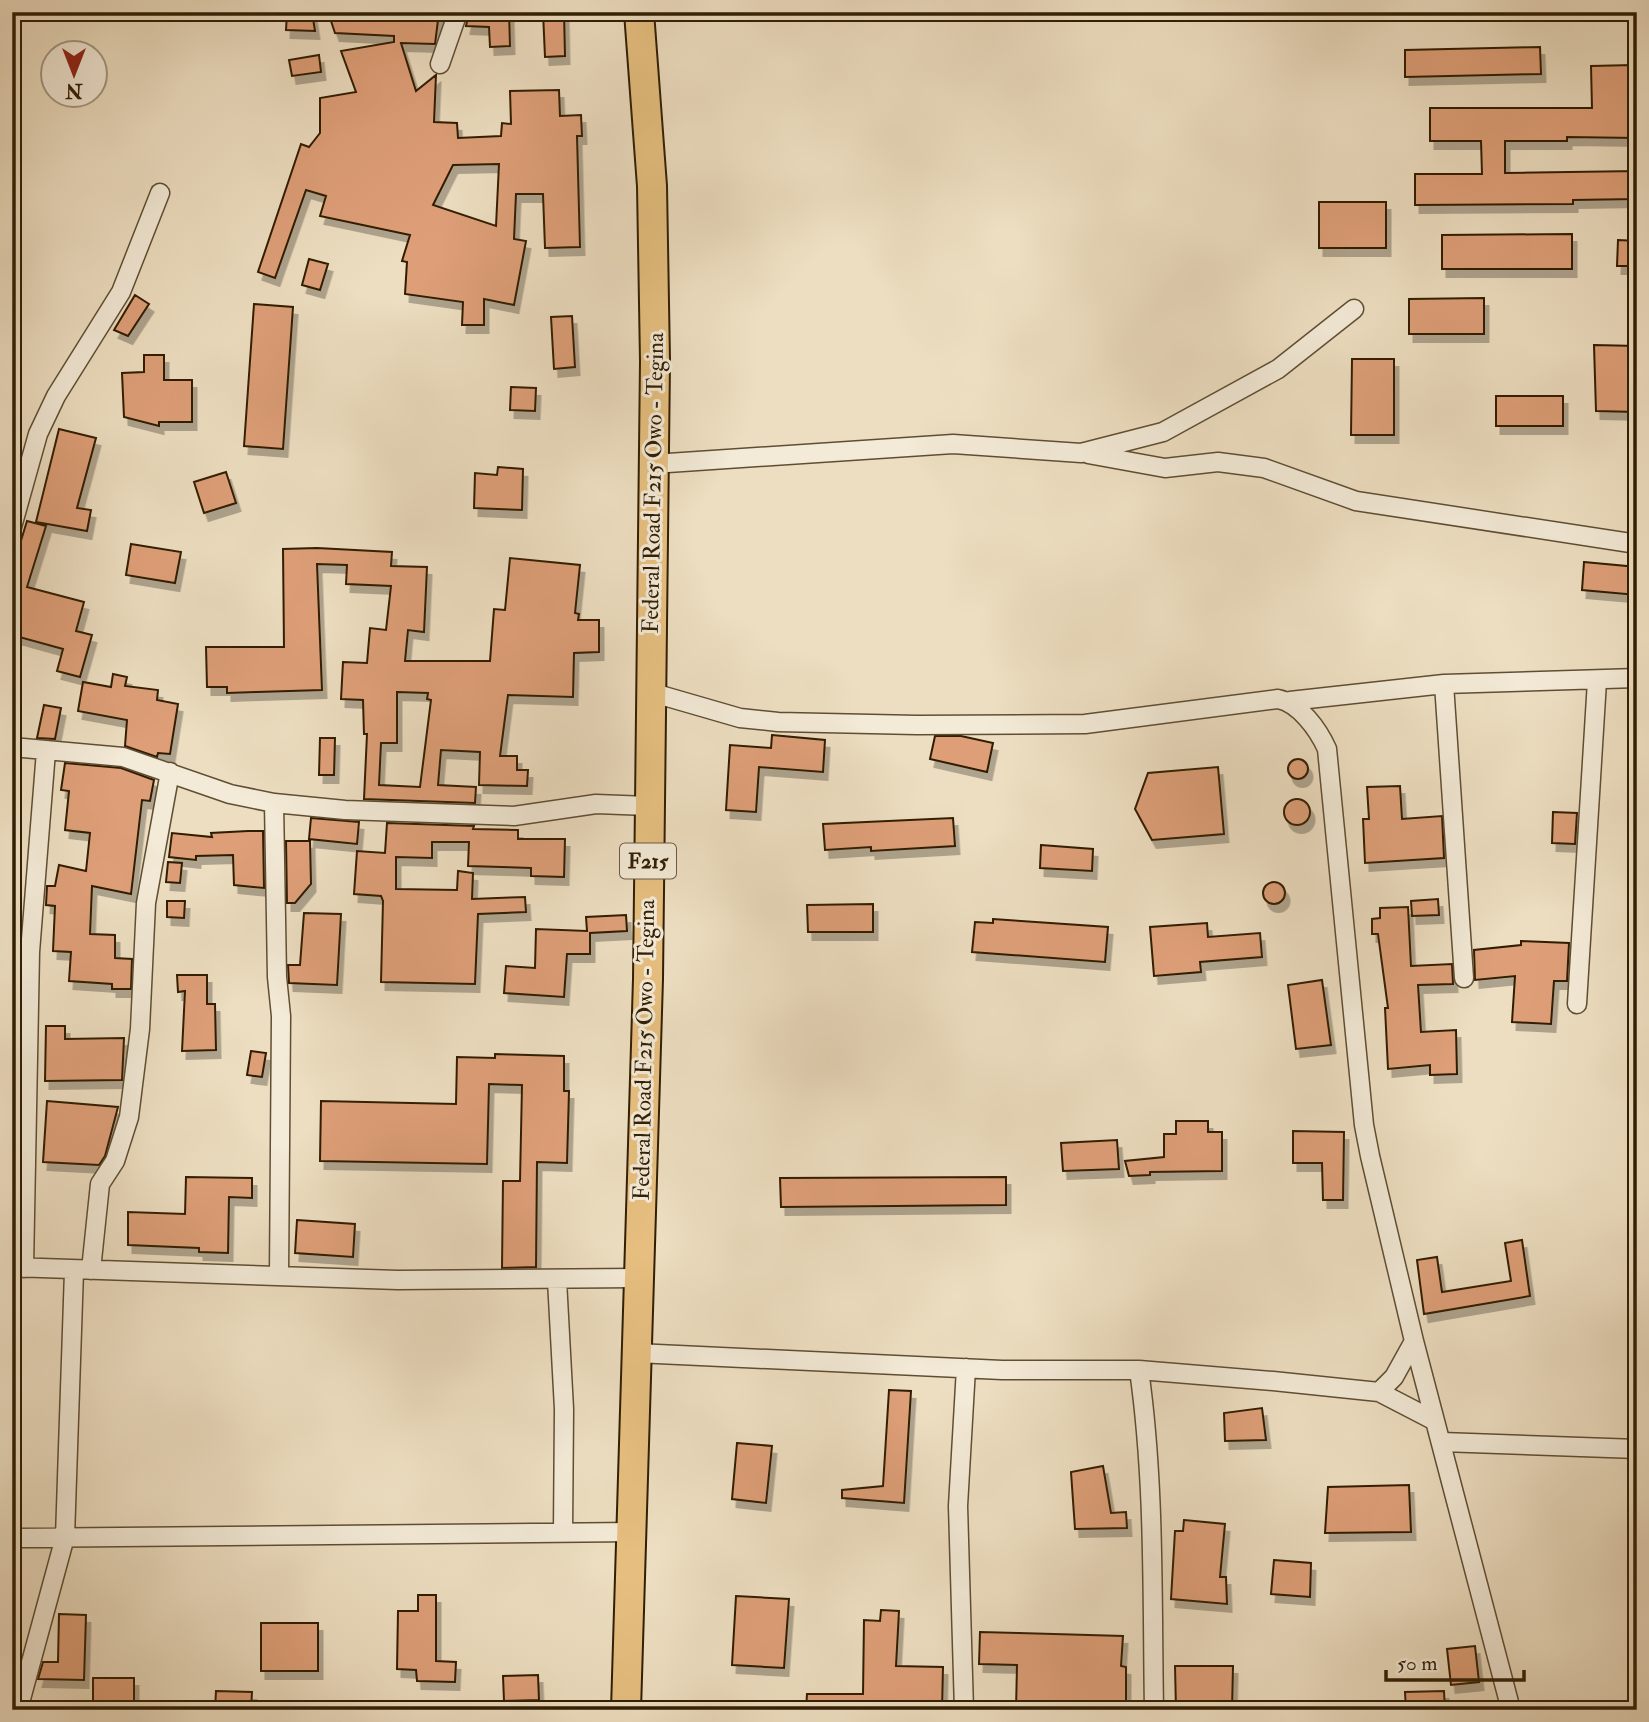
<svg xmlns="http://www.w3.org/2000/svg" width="1649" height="1722" font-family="'IM FELL Double Pica',serif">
<defs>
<filter id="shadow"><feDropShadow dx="4.5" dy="8" stdDeviation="0" flood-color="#0004"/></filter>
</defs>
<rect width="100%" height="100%" fill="#eddec1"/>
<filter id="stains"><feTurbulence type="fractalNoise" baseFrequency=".00286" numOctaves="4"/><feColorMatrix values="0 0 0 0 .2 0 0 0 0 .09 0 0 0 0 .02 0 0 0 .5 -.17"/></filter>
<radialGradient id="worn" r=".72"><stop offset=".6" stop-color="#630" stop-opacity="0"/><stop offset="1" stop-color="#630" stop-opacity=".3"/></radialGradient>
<path fill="#de9f78" stroke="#301e04" stroke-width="2" fill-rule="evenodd" filter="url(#shadow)" d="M287,12H312L315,31L286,30Z
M328,12H439L435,44L401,43L416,91L436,75L434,122L457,123L458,138L501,136L502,123L511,124L510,91L559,90L560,116L581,115L582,136H577L580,247L545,248L543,194H516L514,239L526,241L514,305L484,299V325H462L463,302L405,294L407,262L402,261L410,235L320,216L326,196L306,190L275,278L258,272L301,144L309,147L320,133V98L356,92L341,51L394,42V36L335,33ZM499,164L496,226L433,205L453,165Z
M469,12H509L510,46L490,47L489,27L466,26Z
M543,12H564L565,56L545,57Z
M1540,47L1541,74L1405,77V50Z
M319,55L321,72L292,76L289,60Z
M1633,65L1637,138L1567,137V141H1505V173L1637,171V199L1573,200V204L1415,205V174H1482L1481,141H1430V108H1592L1591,66Z
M1319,202H1386V248H1319Z
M1572,234V269H1442V235Z
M1618,240L1637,241V266H1617Z
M309,259L328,264L320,290L302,285Z
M135,295L149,304L128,336L114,330Z
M1484,298V334H1409V299Z
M254,304L293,307L283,449L244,446Z
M572,316L575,367L554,369L551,317Z
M1594,345L1637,346V412L1596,411Z
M144,355H164V380H192V422H159V426L124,417L122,373L144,372Z
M1352,359H1394V435H1351Z
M511,387L536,388L535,411L510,410Z
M1496,396H1563V426H1496Z
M59,429L96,438L77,508L91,510L87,531L36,522Z
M498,467L523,469L522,510L474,508L475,473L497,475Z
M226,472L236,503L204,513L194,482Z
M27,521L46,526L27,587L84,602L76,631L92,635L80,677L57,671L63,649L12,635V570Z
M131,544L181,552L175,583L126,575Z
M317,548L392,552L391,566L427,567L424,632L408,630L405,661H490L494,609L505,610L510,558L580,565L575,613L579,614L578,620H599V652L574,653L573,697L508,695L500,756H517V770H528L527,786L479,785L480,752L441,750L438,785L476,787L475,803L364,799L367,734H364L363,700L341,699L343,662L367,663L370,628L386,630L391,586L346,584L347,565L317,564L322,690L227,693V687H207L206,647H284L283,549ZM397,692L428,693L427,699L431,700L420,787L379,785L381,743H397Z
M1584,562L1637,567V595L1582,590Z
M113,674L127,677L125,686L158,690L157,700L178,704L170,754L158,753L157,757L125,746L127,720L78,711L83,682L111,687Z
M44,705L61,708L55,739L37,738Z
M772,735L825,740L823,772L759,767L756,812L726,810L730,745L771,748Z
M935,736H961L993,743L987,772L930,759Z
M320,738H335L334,775H319Z
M1288 769a10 10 0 1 1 20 0a10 10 0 1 1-20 0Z
M65,763L121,768L154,780L150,801L142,800L131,894L92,886L90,934L115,935V958L132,959L131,989H112V984L69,981L71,952L53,951L55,906L46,905L47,886H55L59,865L86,871L90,833L65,830L69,791L61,790Z
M1218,767L1224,834L1152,840L1135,809L1148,773Z
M1400,786L1402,819L1442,816L1444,858L1365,863L1363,819H1369L1367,787Z
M1284 812a13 13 0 1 1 26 0a13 13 0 1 1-26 0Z
M1553,812L1577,813L1575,844L1552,843Z
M311,818L359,822L357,844L309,839Z
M953,818L955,846L871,851V847L825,850L823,824Z
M387,823L474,826L473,829L518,830V839H565L564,877L531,876V868L468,866L469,842H432V858L396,857V889L457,890L458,871L473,873L472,899L525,897L526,912L478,914L475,984L381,982L383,901L381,896L354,894L357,851L385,853Z
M248,831H263L264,888L234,885L233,855L196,856V860L169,857L172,833L212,837L211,833Z
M286,841H310L311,884L295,903H287Z
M1041,845L1093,849L1092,871L1040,868Z
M168,862L182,863L180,883L166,882Z
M1263 893a11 11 0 1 1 22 0a11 11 0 1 1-22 0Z
M1438,899L1439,915L1412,916L1411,901Z
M167,901H185L184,918L167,917Z
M873,904V932H808L807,905Z
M1408,907L1411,966L1452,964L1453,984L1418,985L1421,1032L1456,1030L1457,1074L1430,1075V1065L1388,1069L1385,1008H1388L1378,934H1372V919L1380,918V908Z
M304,913L341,914L337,985L289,983L288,965H300Z
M626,915L627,931L590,933V954H567L564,997L504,993L506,966L535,968L536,929L587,931L586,917Z
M993,919L1108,927L1105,962L972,952L975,922L993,923Z
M1207,923L1208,937L1260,933L1262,957L1200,962L1201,972L1154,976L1150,927Z
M1521,941L1569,943L1567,981H1554L1551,1024L1512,1022L1515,976L1475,980L1474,950L1521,945Z
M177,975H207V1004H215L216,1050L182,1051L185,991L178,992Z
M1322,980L1331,1045L1296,1049L1288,985Z
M46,1026H65V1039L124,1038L122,1080L45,1081Z
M251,1051L266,1053L262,1077L247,1075Z
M495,1054L564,1056V1091H569L567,1163L537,1162L536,1267L502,1268L503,1181H520L522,1085L489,1084L487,1164L320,1161L321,1101L456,1104L457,1057L495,1058Z
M47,1101L118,1107L105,1156L99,1165L43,1162Z
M1176,1121H1208V1132H1222V1171L1150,1172V1175L1129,1176L1125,1161L1164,1157V1134H1176Z
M1293,1131L1344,1132L1343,1200H1323L1322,1163H1293Z
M1117,1140L1119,1169L1063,1171L1061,1143Z
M186,1177L252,1178V1198L229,1197L228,1253L199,1252V1248L128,1245V1212L185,1214Z
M1006,1177V1205L781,1207L780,1178Z
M297,1220L355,1224L353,1257L295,1253Z
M1522,1240L1530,1296L1424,1314L1417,1260L1437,1257L1442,1292L1511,1281L1505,1243Z
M889,1390L911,1391L904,1503L842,1498V1490L883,1486Z
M1262,1408L1266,1440L1225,1441L1224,1413Z
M737,1443L772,1446L766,1503L732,1499Z
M1103,1466L1111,1513L1126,1512L1127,1528L1075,1529L1071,1472Z
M1409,1485L1411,1532L1325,1533L1328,1487Z
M1184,1520L1225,1524L1220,1577H1226L1227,1604L1171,1599L1175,1531H1183Z
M1274,1560L1311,1563L1310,1597L1271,1594Z
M418,1595H436V1661L456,1662L455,1682L417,1681L416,1670L397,1669L398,1611H418Z
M736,1596L789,1599L784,1668L732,1665Z
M881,1610L899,1611L896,1666L943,1667L942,1710H806L807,1694H863L864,1620L880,1621Z
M59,1614L86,1615L84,1680L38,1679L43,1662H58Z
M261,1623H318V1671H261Z
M980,1632L1123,1636L1121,1666L1126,1667V1710H1016L1017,1665L979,1664Z
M1475,1646L1479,1682L1451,1685L1447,1649Z
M1175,1666H1233L1232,1710H1176Z
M538,1675L539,1700L504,1701L503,1676Z
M93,1678H134V1710H93Z
M216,1691L252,1692L251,1710H215Z
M1444,1691L1445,1710H1406L1405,1692Z"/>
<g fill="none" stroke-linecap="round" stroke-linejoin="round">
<g stroke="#5f4e33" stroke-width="21">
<path id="minor" d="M440,64L458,12
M1088,454L1165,468L1218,462L1264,468L1356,501L1637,544
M653,464L953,444L1081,453L1163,432L1278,369L1354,309
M12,527L38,434L56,396L121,292L160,193
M1444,684L1464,978
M650,692L740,718L778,722L917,725L1085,724L1278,699C1299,703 1318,729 1327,749L1364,1125L1370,1156L1414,1341L1511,1710
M1290,701L1444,684L1637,678
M12,747L123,757L230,794L274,803L345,810L514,816L596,804L648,806
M274,803L277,977L281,1016L279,1276
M1577,1004L1597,681
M12,1267L398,1280L637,1278
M24,1268L30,952L46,751
M91,1270L100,1184L115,1161L129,1117L140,1029L146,903L170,772
M557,1280L564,1409L563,1533
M636,1353L1002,1370H1139L1273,1381L1379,1392L1435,1421
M1139,1370C1155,1482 1152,1597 1154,1710
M1379,1392L1394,1377L1414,1341
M1442,1442L1637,1449
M12,1538L633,1532
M18,1710L65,1537L74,1271
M964,1710L958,1506L966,1368"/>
</g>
<g stroke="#301e04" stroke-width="32">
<path id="primary" d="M626,1710L648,979L655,361L652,186L639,12"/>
</g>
<use href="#minor" stroke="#f3ead7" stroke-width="18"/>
<use href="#primary" stroke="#e6bf80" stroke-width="28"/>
</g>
<g text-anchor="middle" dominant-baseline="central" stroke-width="6" stroke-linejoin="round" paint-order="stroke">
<rect fill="#f3ead7" stroke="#6a5b43" stroke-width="2" x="620" y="843.5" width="56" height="35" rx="5"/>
<g font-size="21" font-weight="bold" fill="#301e04">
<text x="648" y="861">F215</text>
</g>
<g font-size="23" fill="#301e04" stroke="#f3ead7">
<text transform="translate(653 483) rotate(-89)">Federal Road F215 Owo - Tegina</text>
<text transform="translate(644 1050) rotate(-89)">Federal Road F215 Owo - Tegina</text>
</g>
</g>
<rect width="1649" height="1722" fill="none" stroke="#eddec1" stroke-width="42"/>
<rect x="14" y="14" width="1621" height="1694" fill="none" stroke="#301e04" stroke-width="3.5"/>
<rect x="21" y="21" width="1607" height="1680" fill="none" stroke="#301e04" stroke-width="2"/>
<g transform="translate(74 74) rotate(180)"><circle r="33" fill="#f3ead7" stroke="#a59883" stroke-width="2"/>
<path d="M0-5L12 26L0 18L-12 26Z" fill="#8f2418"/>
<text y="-10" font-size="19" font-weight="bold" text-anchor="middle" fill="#301e04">N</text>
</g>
<path d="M1386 1670v10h138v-10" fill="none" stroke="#301e04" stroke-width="3.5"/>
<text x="1397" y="1670" font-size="21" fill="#301e04" stroke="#f3ead7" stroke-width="5" paint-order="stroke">50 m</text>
<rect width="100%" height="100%" filter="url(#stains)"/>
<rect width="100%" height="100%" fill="url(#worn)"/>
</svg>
